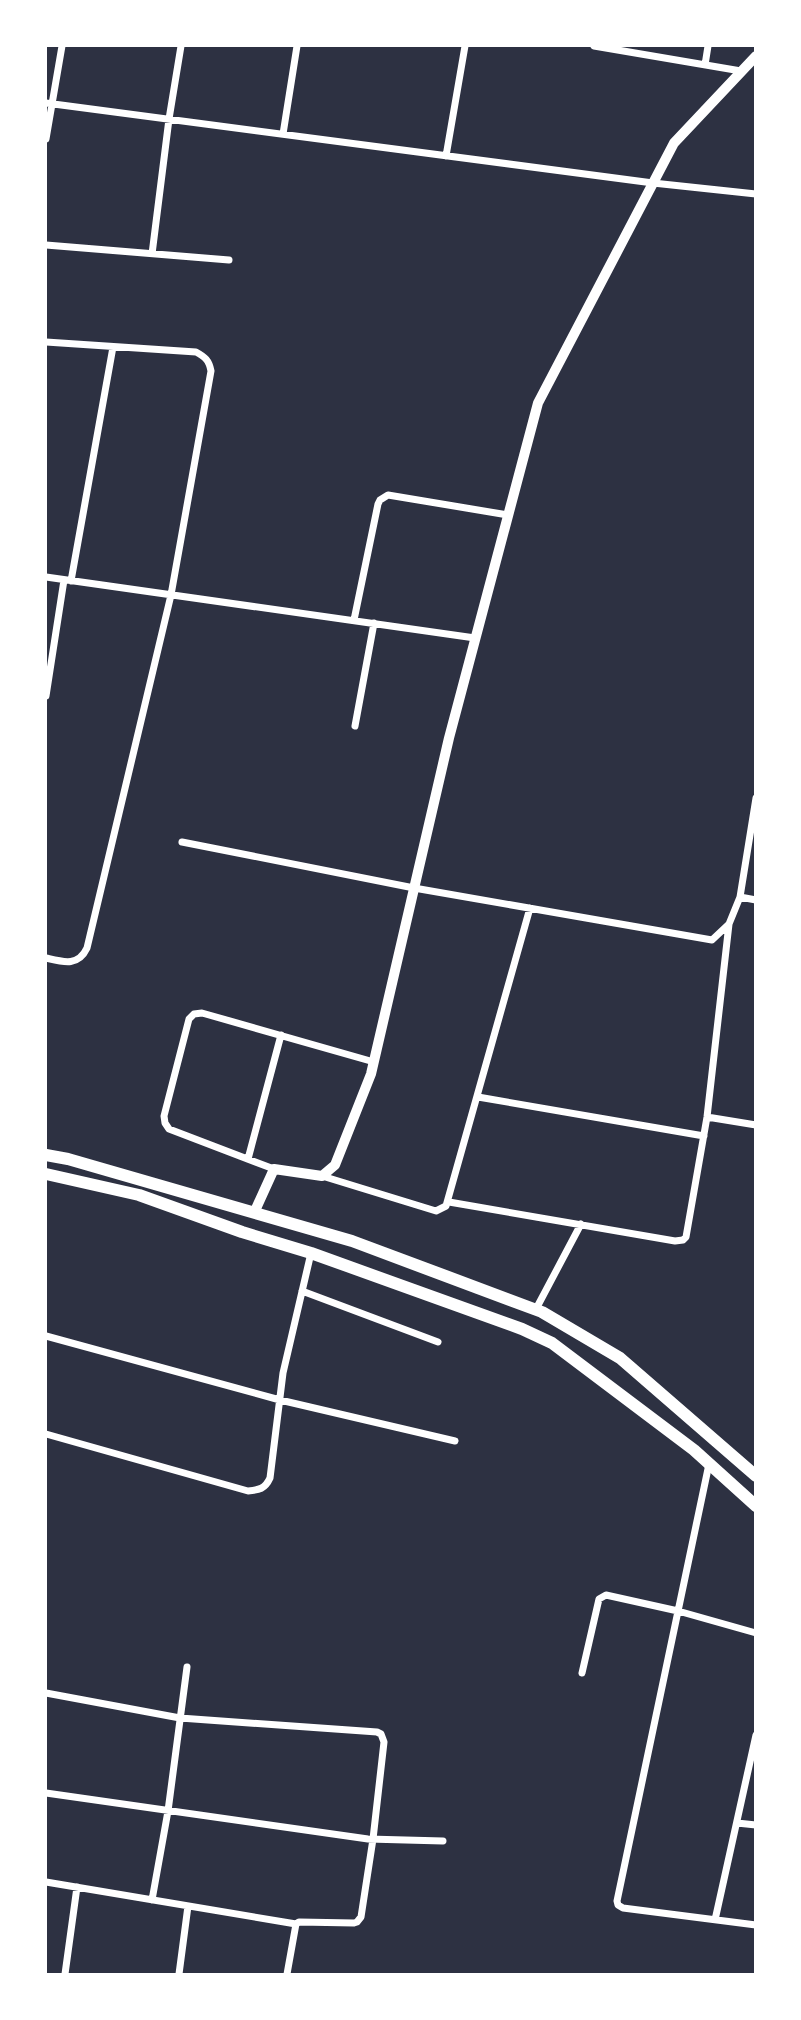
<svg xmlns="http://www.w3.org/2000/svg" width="801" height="2020" font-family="'Playfair Display',serif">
<rect width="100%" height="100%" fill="#2d3142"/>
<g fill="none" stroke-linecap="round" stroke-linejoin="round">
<path stroke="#fff" stroke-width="7" d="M594,46L741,71
M705,65L708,46
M46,103L653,183L756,194
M283,134L297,46
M46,139L62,46
M446,156L465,46
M46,245L229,260
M152,254L169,119L181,46
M46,342L196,352C205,357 209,360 211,371L171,595L87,948C78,967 63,962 46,958
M46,577L475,638
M71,581L113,347
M354,620L378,504L380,500L388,495L508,515
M46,696L64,580
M355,726L374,623
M182,842L414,888L712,940L729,924L740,897L756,798
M740,897L756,900
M478,1097L704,1136
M707,1117L756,1125
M248,1159L281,1035
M274,1169L169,1129L165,1123L164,1116L189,1019L194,1014L202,1013L374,1062
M322,1176L436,1211L446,1206L530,908
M449,1202L675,1241L683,1240L686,1237L707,1117L729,924
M302,1291L438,1342
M536,1309L581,1224
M46,1336L280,1400L455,1441
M46,1434L248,1491C259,1490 265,1489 270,1478L283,1373L311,1253
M709,1464L617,1901L618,1905L623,1908L756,1925
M582,1673L599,1599L606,1595L678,1611L756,1633
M46,1693L180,1718L377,1732L381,1734L384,1742L373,1839L361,1917L357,1922L354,1923L299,1922L296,1924L287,1974
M46,1793L368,1839L443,1841
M737,1823L756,1825
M46,1882L296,1924
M152,1900L168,1811L187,1667
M715,1920L756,1735
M65,1974L77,1887
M179,1974L188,1906"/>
<path stroke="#fff" stroke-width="10" d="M254,1213L274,1169L322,1176L335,1165L371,1074L449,738L538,403L674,143L756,56"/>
<path stroke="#fff" stroke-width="12" d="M46,1155L68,1159L352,1241L542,1312L620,1358L756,1476
M46,1174L139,1195L242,1232L311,1253L522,1329L552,1343L694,1450L756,1506"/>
</g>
<rect width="801" height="2020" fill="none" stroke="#ffffff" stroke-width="94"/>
</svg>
